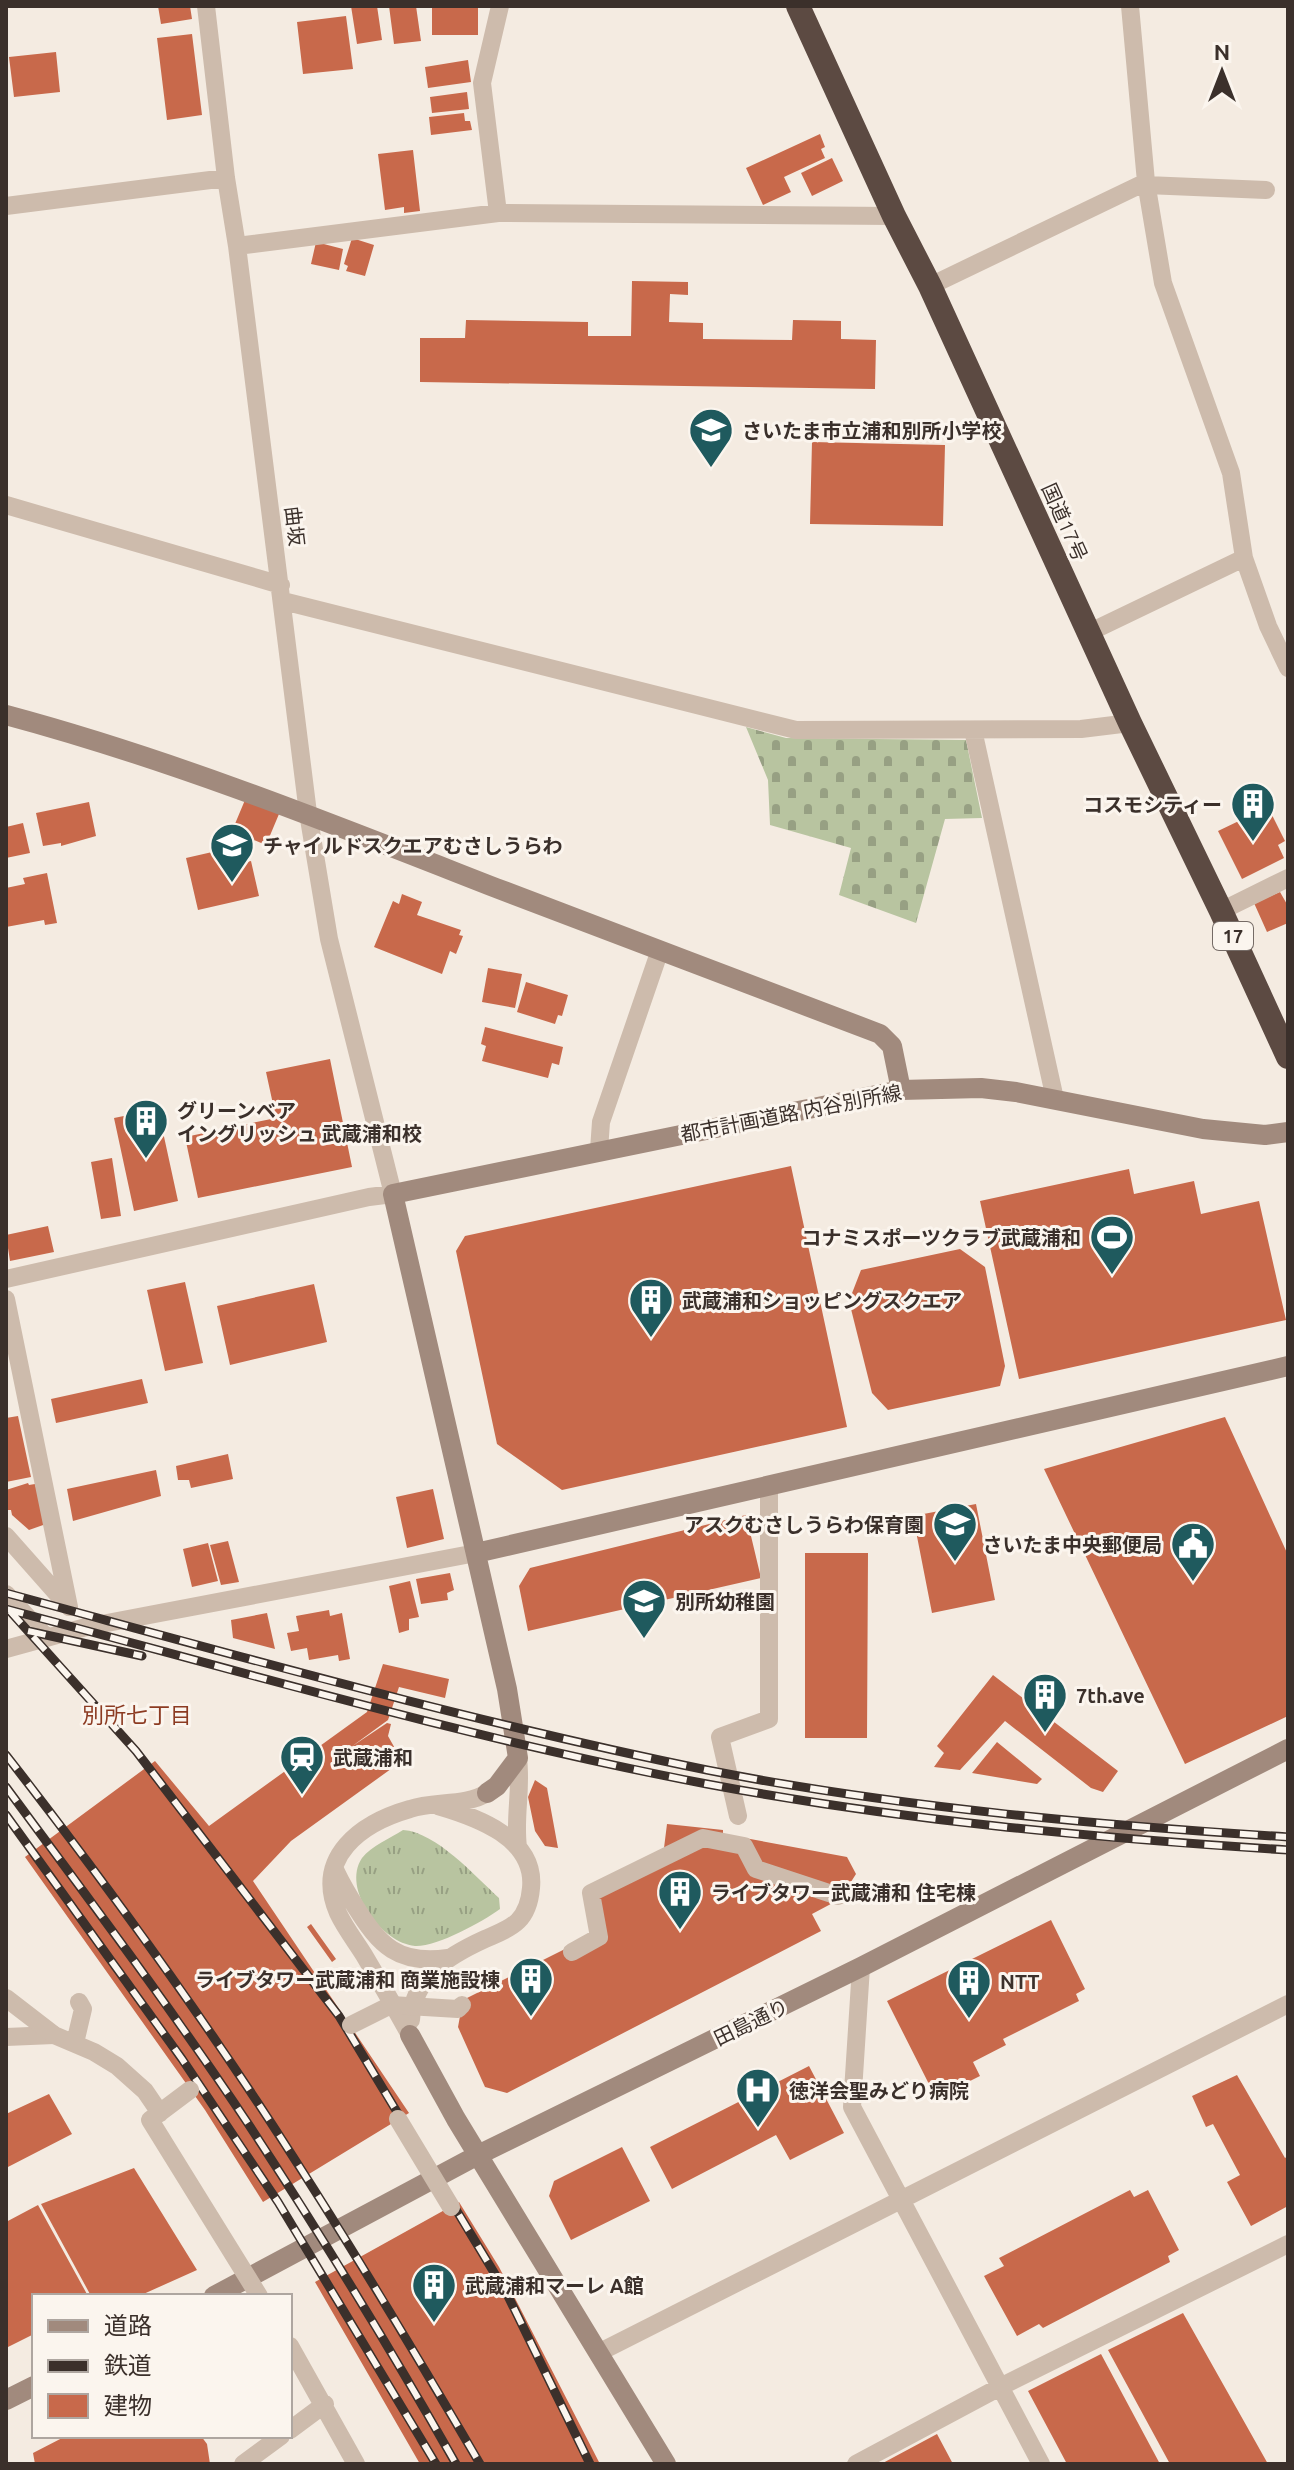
<svg xmlns="http://www.w3.org/2000/svg" width="1294" height="2470" font-family="Ubuntu,'Noto Sans JP',sans-serif">
<defs>
<pattern id="grass-tufts" width="24" height="20" patternUnits="userSpaceOnUse" patternTransform="scale(2)"><rect width="24" height="20" fill="#b8c4a0"/><path d="M3 7l-1-3M5 7V3M7 7l1-3M15 17l-1-3M17 17v-4M19 17l1-3" fill="none" stroke="#97a083"/></pattern>
<pattern id="cemetery-stones" width="16" height="16" patternUnits="userSpaceOnUse" patternTransform="scale(2)"><rect width="16" height="16" fill="#b8c4a0"/><path d="M2 7V4a2 2 0 0 1 4 0v3zM10 15v-3a2 2 0 0 1 4 0v3z" fill="#97a083"/></pattern>
</defs>
<rect width="100%" height="100%" fill="#f4ebe1"/>
<path fill="url(#grass-tufts)" d="M403,1830C436,1832 475,1876 499,1898L500,1909C482,1922 437,1947 415,1946C382,1943 341,1889 362,1858C371,1846 391,1838 403,1830Z"/>
<path fill="url(#cemetery-stones)" d="M746,727L786,738L966,740L982,818L945,819L916,923L839,895L851,848L770,825L768,780Z"/>
<path fill="#c8694b" d="M158,6H190L192,19L161,24Z
M351,6H377L382,40L357,44Z
M389,6H416L421,41L394,44Z
M432,6H478V35H432Z
M346,16L353,69L303,74L297,22Z
M192,34L202,115L167,120L157,38Z
M56,52L60,92L14,97L9,57Z
M468,60L471,82L428,88L425,67Z
M467,92L469,109L432,113L430,97Z
M464,113L465,121H470L472,130L431,135L429,117Z
M820,134L825,147L821,149L825,158L784,177L791,192L763,205L746,168Z
M413,150L420,211L404,213V207L385,210L378,154Z
M832,158L843,181L812,196L801,173Z
M352,238L374,245L365,276L346,271L348,266L344,264Z
M316,242L343,249L339,270L311,264Z
M632,281L688,282V295L670,294L669,322L703,323V339L792,340L793,320L841,321V339L876,340L875,389L420,382V338H465L466,320L588,322V336H631Z
M812,442L945,445L943,526L810,524Z
M245,800L279,814L266,845L232,831Z
M89,802L96,836L61,846V843L43,846L36,813Z
M1268,807L1285,841L1278,845L1284,858L1242,879L1218,831Z
M23,823L30,853L6,858V827Z
M221,850L225,867L251,861L259,896L198,910L186,858Z
M47,873L57,923L45,925L44,920L6,927V888L25,884L23,878Z
M1280,892L1288,906V923L1267,932L1254,903Z
M402,894L422,902L417,915L461,930L459,935L463,936L456,954L450,951L442,974L374,947L393,901L399,904Z
M488,968L522,974L515,1008L482,1002Z
M526,982L568,995L562,1016L558,1015L555,1024L517,1012Z
M485,1027L563,1047L559,1065L552,1063L548,1078L482,1061L486,1046L481,1044Z
M330,1059L352,1167L198,1198L185,1137L276,1118L266,1072Z
M158,1109L178,1201L134,1211L114,1118Z
M112,1158L121,1216L101,1219L91,1162Z
M791,1166L847,1427L562,1490L497,1444L456,1251L465,1236Z
M1129,1169L1134,1194L1194,1181L1201,1214L1259,1201L1286,1320L1019,1379L980,1201Z
M48,1226L54,1252L10,1261L6,1235Z
M960,1249L985,1267L1005,1366L1000,1386L888,1410L872,1393L849,1301L861,1270Z
M185,1282L203,1363L165,1371L147,1290Z
M314,1284L327,1342L230,1365L217,1306Z
M142,1379L148,1403L56,1423L51,1399Z
M18,1416L31,1477L6,1482V1418Z
M1225,1417L1288,1555V1716L1185,1764L1044,1469Z
M228,1454L233,1479L191,1488L189,1480H178L176,1466Z
M156,1470L161,1496L73,1521L67,1489Z
M28,1483L29,1485L35,1484L46,1524L29,1530L12,1515L11,1510H6V1490Z
M433,1489L444,1539L407,1548L396,1497Z
M976,1504L995,1600L932,1613L913,1516Z
M746,1515L761,1578L528,1631L519,1586L530,1568Z
M228,1541L239,1582L221,1585L210,1545Z
M208,1543L218,1581L192,1587L183,1549Z
M805,1553H868L867,1738H805Z
M450,1573L454,1590L447,1593L448,1600L421,1604L416,1579Z
M410,1581L419,1617L409,1619V1630L399,1633L389,1586Z
M329,1610L330,1616L342,1613L350,1659L339,1661L338,1655L309,1660L307,1648L291,1651L287,1633L299,1631L296,1616Z
M267,1613L275,1649L233,1638L231,1620Z
M383,1664L449,1679L445,1698L399,1687L388,1720L351,1747L387,1723L391,1724L388,1736L402,1761L291,1841L253,1881L409,2113L263,2202L205,2110L25,1857L155,1761L209,1826L367,1712Z
M993,1675L1118,1771L1103,1792L1091,1788L1005,1721L960,1770L934,1767L944,1753L937,1746Z
M997,1742L1042,1779L1037,1784L972,1773Z
M535,1780L547,1788L558,1848L545,1846L535,1831L528,1797Z
M667,1824L723,1830V1834L847,1857L856,1874L849,1885L841,1889L844,1897L812,1914L821,1931L507,2093L485,2087L458,2027L463,2000L593,1935L584,1888L664,1848Z
M1051,1920L1085,1989L1076,1994L1079,2001L1003,2039L1006,2045L973,2062L980,2076L936,2098L887,2001Z
M311,1924L336,1959L332,1962L307,1927Z
M809,2066L844,2133L790,2160L776,2135L672,2189L650,2147Z
M1237,2075L1285,2158L1288,2156V2206L1251,2226L1227,2182L1240,2175L1213,2124L1206,2127L1192,2096Z
M49,2094L72,2134L6,2168V2114Z
M622,2147L650,2201L571,2240L549,2196L554,2181Z
M134,2168L197,2270L139,2296H91L41,2204Z
M1130,2190L1134,2197L1148,2190L1179,2250L1168,2256L1170,2262L1043,2328L1039,2324L1017,2336L984,2276L1004,2266L999,2258Z
M459,2202L499,2267L600,2464H420L315,2282Z
M38,2205L88,2296H34V2334L6,2348V2222Z
M1183,2313L1268,2464H1170L1108,2350Z
M1101,2354L1160,2464H1067L1028,2391Z
M937,2434L953,2464H881Z
M66,2436H201L207,2444L210,2464H35L33,2453Z"/>
<g fill="none" stroke-linecap="round" stroke-linejoin="round">
<path stroke="#cdbbac" stroke-width="18" d="M1130,6L1146,182L1163,283L1231,473L1244,558L1268,626L1288,668
M1146,185L1266,190
M6,206L226,178
M498,213L482,83L500,6
M237,246L498,213L894,216
M930,286L1146,182
M6,505L281,585
M283,601L796,730L1081,729L1130,723
M1088,633L1244,558
M973,730L1055,1099
M1221,911L1288,878
M599,1150L601,1122L660,950
M6,1279L369,1197L393,1194L329,939L308,813L237,246L226,178L206,6
M6,1299L69,1607
M6,1536L68,1606
M6,1594L47,1638
M6,1649L86,1627L476,1553
M518,1758C522,1790 514,1817 518,1847
M738,1816L720,1737L769,1719V1485
M334,1867C339,1880 348,1894 355,1906C380,1946 398,1965 448,1958
M572,1952L599,1937L591,1893L703,1838L744,1846L756,1869L838,1896L843,1894
M861,1967L852,2107L1041,2464
M411,2020C413,1976 450,1955 485,1939C496,1934 509,1930 518,1921C527,1912 530,1900 531,1888C536,1838 476,1817 438,1806
M410,2035C395,2008 380,1982 364,1955C356,1942 345,1928 338,1913C314,1857 361,1823 410,1809C434,1801 466,1806 487,1793
M6,2037L54,2035
M290,2346L356,2464
M600,2352L1288,2004
M290,2430L325,2404
M243,2464L281,2436
M856,2464L1000,2387L1288,2244"/>
<path stroke="#a18a7d" stroke-width="20" d="M6,715C174,760 335,825 496,888C624,937 752,985 880,1034L892,1046L901,1090
M476,1553L1288,1366
M487,1793L497,1786L518,1758L507,1689L393,1194L901,1090L981,1088L1016,1092L1203,1129L1265,1135L1288,1132
M410,2035L456,2119L666,2464
M214,2296L478,2155L861,1967L1288,1749
M6,2400L34,2386"/>
<path stroke="#5c4a42" stroke-width="24" d="M798,6L894,216L930,286L1130,723L1221,911L1288,1057"/>
<g stroke="#3b302b" stroke-width="9">
<path id="rail" d="M6,1593C239,1656 471,1722 707,1770C895,1807 1097,1825 1288,1837
M6,1609C239,1671 471,1739 707,1784C899,1820 1093,1838 1288,1850
M9,1610L136,1751L339,2016L507,2294L590,2464
M28,1631L142,1656
M6,1755C94,1868 179,1984 258,2103C336,2221 409,2342 480,2464
M6,1787C88,1898 171,2008 247,2122C320,2233 390,2348 456,2464
M6,1815L182,2059L278,2202L436,2464"/>
</g>
<use href="#rail" stroke="#fbf5ee" stroke-width="6" stroke-dasharray="18" stroke-linecap="butt"/>
<path stroke="#cdbbac" stroke-width="18" d="M6,1998L54,2035L94,2052L117,2066L145,2091L160,2113
M351,2025L391,2005L458,2009L462,2005
M75,2043L83,2009L79,2002
M190,2090L150,2120L259,2296
M398,2119L451,2207"/>
</g>
<defs>
<g id="school-pin" transform="scale(2.3)"><path d="M0 17L-7.5 6A9.5 9.5 0 1 1 7.5 6Z" fill="#1f5a5e" stroke="#fbf5ee"/><path d="M0-5L7-2L0 1L-7-2ZM-4 1L0 2.5L4 1V4Q0 6-4 4Z" fill="#fff"/></g>
<g id="building-pin" transform="scale(2.3)"><path d="M0 17L-7.5 6A9.5 9.5 0 1 1 7.5 6Z" fill="#1f5a5e" stroke="#fbf5ee"/><path d="M-4-6H4V6H1V3H-1V6H-4ZM-2.5-4.3h1.7v1.8h-1.7ZM.8-4.3h1.7v1.8H.8ZM-2.5-1h1.7V.8h-1.7ZM.8-1h1.7V.8H.8Z" fill="#fff"/></g>
<g id="stadium-pin" transform="scale(2.3)"><path d="M0 17L-7.5 6A9.5 9.5 0 1 1 7.5 6Z" fill="#1f5a5e" stroke="#fbf5ee"/><path d="M0-5a6.5 5 0 1 0 0 10a6.5 5 0 1 0 0-10ZM-3.5-1.8h7v3.6h-7Z" fill="#fff"/></g>
<g id="civic-pin" transform="scale(2.3)"><path d="M0 17L-7.5 6A9.5 9.5 0 1 1 7.5 6Z" fill="#1f5a5e" stroke="#fbf5ee"/><path d="M-.6-6.5H3V-4.5H.6V-3L4-1V1h2V6H-6V1h2V-1L-.6-3ZM-1.2 2.5V6h2.4V2.5Z" fill="#fff"/></g>
<g id="station-pin" transform="scale(2.3)"><path d="M0 17L-7.5 6A9.5 9.5 0 1 1 7.5 6Z" fill="#1f5a5e" stroke="#fbf5ee"/><path d="M-3-6H3Q5-6 5-4V2Q5 4 3 4L4.5 6H3L1.5 4h-3L-3 6H-4.5L-3 4Q-5 4-5 2V-4Q-5-6-3-6ZM-3.5-4v3h7v-3ZM-3.5 1v1.5H-2V1ZM2 1v1.5H3.5V1Z" fill="#fff"/></g>
<g id="hospital-pin" transform="scale(2.3)"><path d="M0 17L-7.5 6A9.5 9.5 0 1 1 7.5 6Z" fill="#1f5a5e" stroke="#fbf5ee"/><path d="M-5-5h3v3.5h4V-5h3V5h-3V1.5h-4V5h-3Z" fill="#fff"/></g>
</defs>
<g fill-rule="evenodd">
<use href="#school-pin" x="711" y="430"/>
<use href="#building-pin" x="1253" y="804"/>
<use href="#school-pin" x="232" y="845"/>
<use href="#building-pin" x="146" y="1121"/>
<use href="#stadium-pin" x="1112" y="1237"/>
<use href="#building-pin" x="651" y="1300"/>
<use href="#school-pin" x="955" y="1524"/>
<use href="#civic-pin" x="1193" y="1544"/>
<use href="#school-pin" x="644" y="1601"/>
<use href="#building-pin" x="1045" y="1695"/>
<use href="#station-pin" x="302" y="1757"/>
<use href="#building-pin" x="680" y="1892"/>
<use href="#building-pin" x="531" y="1979"/>
<use href="#building-pin" x="969" y="1981"/>
<use href="#hospital-pin" x="758" y="2090"/>
<use href="#building-pin" x="434" y="2285"/>
</g>
<g text-anchor="middle" dominant-baseline="central" stroke-width="6" stroke-linejoin="round" paint-order="stroke">
<rect fill="#fbf5ee" stroke="#756b66" stroke-width="2" x="1213" y="922" width="40" height="28" rx="6"/>
<g font-size="18" font-weight="bold" fill="#3b302b">
<text x="1233" y="936">17</text>
</g>
<g font-size="20" font-weight="bold" fill="#3b302b" stroke="#fbf5ee" text-anchor="start">
<text x="742" y="430">さいたま市立浦和別所小学校</text>
<text x="1222" y="804" text-anchor="end">コスモシティー</text>
<text x="263" y="845">チャイルドスクエアむさしうらわ</text>
<text x="177" y="1110">グリーンベア<tspan x="177" dy="23">イングリッシュ 武蔵浦和校</tspan></text>
<text x="1081" y="1237" text-anchor="end">コナミスポーツクラブ武蔵浦和</text>
<text x="682" y="1300">武蔵浦和ショッピングスクエア</text>
<text x="924" y="1524" text-anchor="end">アスクむさしうらわ保育園</text>
<text x="1162" y="1544" text-anchor="end">さいたま中央郵便局</text>
<text x="675" y="1601">別所幼稚園</text>
<text x="1076" y="1695">7th.ave</text>
<text x="333" y="1757">武蔵浦和</text>
<text x="711" y="1892">ライブタワー武蔵浦和 住宅棟</text>
<text x="500" y="1979" text-anchor="end">ライブタワー武蔵浦和 商業施設棟</text>
<text x="1000" y="1981">NTT</text>
<text x="789" y="2090">徳洋会聖みどり病院</text>
<text x="465" y="2285">武蔵浦和マーレ A館</text>
</g>
<g font-size="20" fill="#3b302b" stroke="#fbf5ee">
<text transform="translate(1065 522) rotate(66)">国道17号</text>
<text transform="translate(295 526) rotate(83)">曲坂</text>
<text transform="translate(791 1113) rotate(-11)">都市計画道路 内谷別所線</text>
<text transform="translate(751 2022) rotate(-26)">田島通り</text>
</g>
<g font-size="22" fill="#8c3b22" stroke="#fbf5ee">
<text x="137" y="1714">別所七丁目</text>
</g>
</g>
<rect width="1294" height="2470" fill="none" stroke="#3b302b" stroke-width="16"/>
<rect x="32" y="2294" width="260" height="144" fill="#fbf5ee" stroke="#aea6a0" stroke-width="2"/>
<rect x="48" y="2320" width="40" height="12" fill="#a18a7d" stroke="#aea6a0" stroke-width="2"/>
<text x="104" y="2334" font-size="24" fill="#3b302b">道路</text>
<rect x="48" y="2360" width="40" height="12" fill="#3b302b" stroke="#aea6a0" stroke-width="2"/>
<text x="104" y="2374" font-size="24" fill="#3b302b">鉄道</text>
<rect x="48" y="2394" width="40" height="24" fill="#c8694b" stroke="#aea6a0" stroke-width="2"/>
<text x="104" y="2414" font-size="24" fill="#3b302b">建物</text>
<g transform="translate(1222 72)" stroke="#fbf5ee" stroke-width="6" paint-order="stroke">
<path d="M0-6L14 30L0 20L-14 30Z" fill="#3b302b"/>
<text y="-12" font-size="22" font-weight="bold" text-anchor="middle" fill="#3b302b">N</text>
</g>
</svg>
